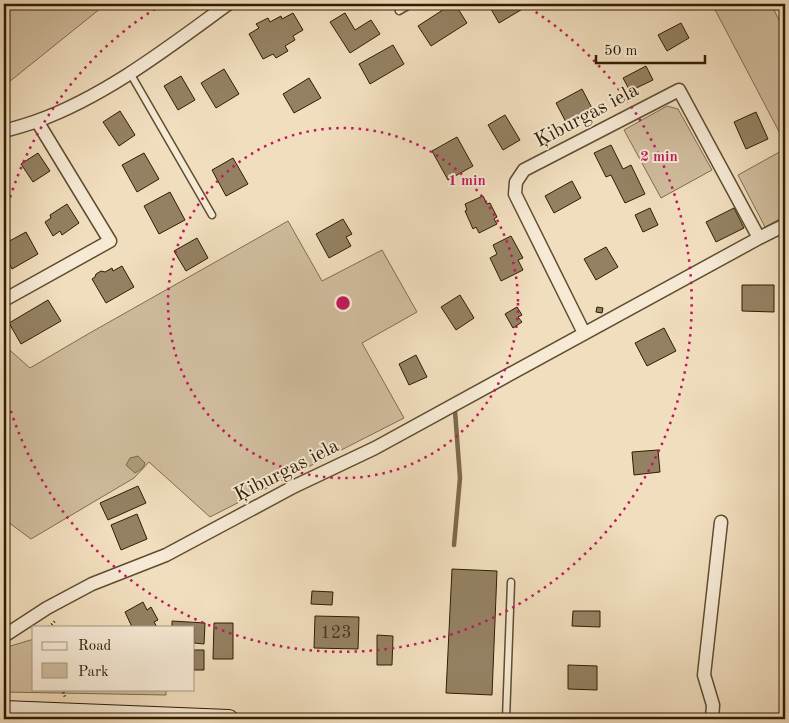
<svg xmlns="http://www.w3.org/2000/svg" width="789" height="723" font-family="'Old Standard TT',serif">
<rect width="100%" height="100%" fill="#f1debe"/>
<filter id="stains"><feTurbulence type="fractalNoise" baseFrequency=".004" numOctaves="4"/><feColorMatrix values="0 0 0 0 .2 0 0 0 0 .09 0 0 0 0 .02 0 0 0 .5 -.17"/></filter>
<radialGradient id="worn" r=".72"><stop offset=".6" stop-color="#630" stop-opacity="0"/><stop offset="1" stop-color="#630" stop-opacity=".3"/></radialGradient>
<path fill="#d0bd9e" stroke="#806d4f" d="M4,4H106L4,86Z
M712,4H771L782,26L785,25V143Z
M667,106L678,109L712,170L661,198L624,130Z
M785,149V216L765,227L738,175Z
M288,221L322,281L382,250L417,312L362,343L404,418L210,517L149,462L134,478L31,539L4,519V345L30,368L88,334Z
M34,639V689H166V695L4,692V648Z"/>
<path fill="#af9c7d" stroke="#7c694b" d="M138,456L145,463L143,468L135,473L126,465L130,458Z"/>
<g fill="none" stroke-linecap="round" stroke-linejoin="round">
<path stroke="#7c694b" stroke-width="4.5" d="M454,545L460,478L455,411"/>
</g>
<path fill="#948163" stroke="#301d00" d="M452,4H455L467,23L431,46L418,26Z
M488,4H531L499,23Z
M293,13L303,30L293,36L295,40L285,46L288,51L276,58L273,54L263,59L249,34L259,28L256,24L268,18L270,22L281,16L282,19Z
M345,13L355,30L371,20L380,34L350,53L330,22Z
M681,23L689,38L667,51L658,35Z
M393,45L404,64L370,84L359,64Z
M646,66L653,80L630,91L623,78Z
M224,69L239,94L216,108L201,83Z
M181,76L195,100L178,110L164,86Z
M309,78L321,98L294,113L283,94Z
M582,89L594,112L568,126L556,103Z
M120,111L135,135L119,146L103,122Z
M756,112L768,139L746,149L734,122Z
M505,115L520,140L503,150L488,125Z
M457,137L473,166L448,180L432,151Z
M611,145L623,169L631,165L645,194L625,203L611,175L606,177L594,153Z
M38,153L50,171L33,182L21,164Z
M144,153L159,179L137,192L122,165Z
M233,158L248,184L226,196L212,170Z
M572,181L581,198L554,213L545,196Z
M4,192L8,202L4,204Z
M170,192L185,220L159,234L144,206Z
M483,196L487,204L490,203L497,217L494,219L497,224L479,233L476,227L473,229L465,211L467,210L465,204Z
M67,204L79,223L62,235L60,231L53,236L45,222L51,218L50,215Z
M650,208L658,225L643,232L635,215Z
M734,208L744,228L716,242L706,222Z
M343,219L352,234L346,237L351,246L329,258L316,234Z
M26,232L38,254L12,269L4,254V244Z
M511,236L523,258L518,260L523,270L501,281L490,258L497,254L493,245Z
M197,238L208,258L186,271L174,251Z
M606,247L618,267L596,280L584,259Z
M122,266L134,287L106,303L92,279L95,277L96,274L101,271L105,272L112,268L113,271Z
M742,285H774V312L742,311Z
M460,295L474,318L456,330L441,307Z
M48,300L61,321L21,344L9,323Z
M517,307L522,315L518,317L522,322L513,328L505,314Z
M597,307L603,308L602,313L596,312Z
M664,328L676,351L647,366L635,343Z
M416,355L427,377L409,385L399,364Z
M658,450L660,472L634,475L632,452Z
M138,486L146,503L108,520L100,503Z
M137,514L147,539L121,550L111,525Z
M452,569L497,571L492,695L446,693Z
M312,591L333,592L332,605L311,604Z
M143,602L147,610L151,607L158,620L154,622L157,627H132L125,612Z
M573,611H600V627L572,626Z
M315,616L359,617L358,649L314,648Z
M172,621L205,623L204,644L194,643V627H172Z
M214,623H233V659H213Z
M377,635L393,636L392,665H377Z
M194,650H204V670H194Z
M568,665L597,666V690L568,689Z"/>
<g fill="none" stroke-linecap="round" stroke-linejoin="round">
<g stroke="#604d30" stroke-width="9">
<path id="lane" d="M399,11L411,4
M130,73L212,215
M506,719L511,582"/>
</g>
<g stroke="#604d30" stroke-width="15">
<path id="street" d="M4,131C15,128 26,125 37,121C106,96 169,47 228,4
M4,300L110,241L37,121
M584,333L515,194L516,182L524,170L679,90L759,238
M4,636L47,608L92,584L166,555L295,486L375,448L759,238L785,225
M712,719L713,705L704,675L721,522"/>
</g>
<g stroke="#301d00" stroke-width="20">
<path id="secondary" d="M4,710L229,719"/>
</g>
<path stroke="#301d00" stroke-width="2.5" stroke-dasharray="1 2.5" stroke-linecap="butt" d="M49,627L55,621
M62,689L65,697"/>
<use href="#lane" stroke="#f6ead5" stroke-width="6"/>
<use href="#street" stroke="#f6ead5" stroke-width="12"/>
<use href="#secondary" stroke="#f6ead5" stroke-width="18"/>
</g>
<g fill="none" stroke="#c2185b" stroke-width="2.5" stroke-dasharray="2.5 5">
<circle cx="343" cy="303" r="175"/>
<path d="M4 219A349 349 0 0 1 163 4M523 4A349 349 0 1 1 4 387"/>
</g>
<g text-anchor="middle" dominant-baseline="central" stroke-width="4" stroke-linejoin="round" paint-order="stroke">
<g font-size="18" fill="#493619">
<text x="336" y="633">123</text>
</g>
<g font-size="20" fill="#301d00" stroke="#f6ead5">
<text transform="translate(587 116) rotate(-28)">Ķiburgas iela</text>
<text transform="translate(287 471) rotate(-27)">Ķiburgas iela</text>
</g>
</g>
<circle cx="343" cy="303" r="8" fill="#c2185b" stroke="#f6ead5" stroke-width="2.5"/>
<g font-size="15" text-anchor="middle" font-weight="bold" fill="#c2185b" stroke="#f6ead5" stroke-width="4" stroke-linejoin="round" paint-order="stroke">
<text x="659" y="161">2 min</text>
<text x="467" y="185">1 min</text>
</g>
<rect width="789" height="723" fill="none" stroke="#f1debe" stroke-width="20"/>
<rect x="5" y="5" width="779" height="713" fill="none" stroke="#301d00" stroke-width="2.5"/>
<rect x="10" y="10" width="769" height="703" fill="none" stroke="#301d00"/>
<rect x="32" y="626" width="162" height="65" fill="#f6ead5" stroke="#a79880"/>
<rect x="42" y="642" width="25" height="8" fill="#f6ead5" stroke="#a79880"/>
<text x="78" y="650" font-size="15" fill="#301d00">Road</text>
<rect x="42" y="663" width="25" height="15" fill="#d0bd9e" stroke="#a79880"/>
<text x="78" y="676" font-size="15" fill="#301d00">Park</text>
<path d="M596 55v8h109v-8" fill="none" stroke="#301d00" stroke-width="2.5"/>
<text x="604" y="55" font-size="15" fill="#301d00" stroke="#f6ead5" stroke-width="4" paint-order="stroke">50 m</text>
<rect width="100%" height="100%" filter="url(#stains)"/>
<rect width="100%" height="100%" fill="url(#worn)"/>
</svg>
